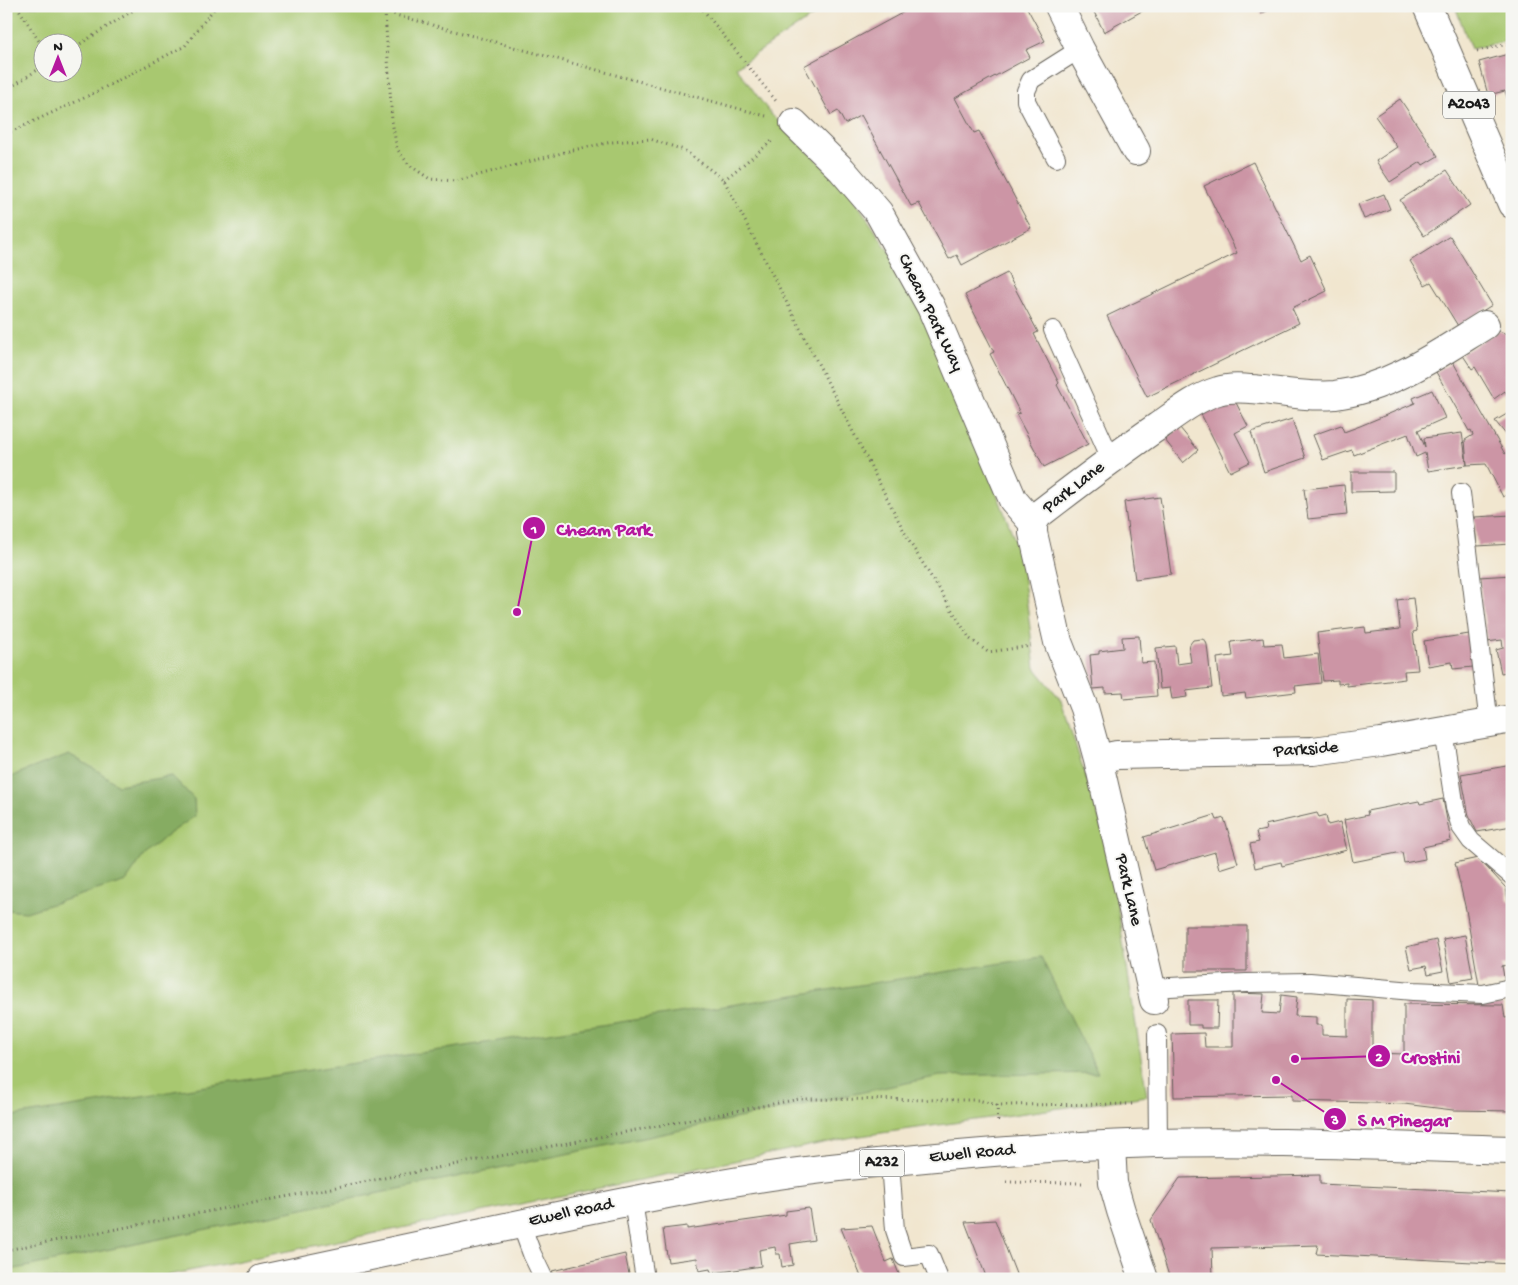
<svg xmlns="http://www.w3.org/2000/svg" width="1518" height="1285" font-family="'Gochi Hand',sans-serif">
<rect width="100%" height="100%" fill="#f6f6f2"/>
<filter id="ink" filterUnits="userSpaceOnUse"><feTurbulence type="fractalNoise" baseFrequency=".02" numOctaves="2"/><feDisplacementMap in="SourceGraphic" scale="10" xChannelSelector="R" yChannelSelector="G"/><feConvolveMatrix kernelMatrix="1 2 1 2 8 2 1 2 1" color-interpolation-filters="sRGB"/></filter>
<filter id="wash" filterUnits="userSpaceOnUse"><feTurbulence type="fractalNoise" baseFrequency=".0096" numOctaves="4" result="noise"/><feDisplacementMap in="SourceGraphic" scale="20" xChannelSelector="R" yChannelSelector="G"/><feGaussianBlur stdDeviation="1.12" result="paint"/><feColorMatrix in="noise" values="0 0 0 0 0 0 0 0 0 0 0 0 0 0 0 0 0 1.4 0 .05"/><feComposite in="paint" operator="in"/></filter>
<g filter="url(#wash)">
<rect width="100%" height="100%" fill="#f1e6cf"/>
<path fill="#a8c870" stroke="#627246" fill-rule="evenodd" d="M6,6H828L736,67L770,113L851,194L915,291L1001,504L1021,556L1035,668L1061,700L1108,846L1147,1096L853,1137L149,1279H6ZM42,42H72V72H42Z
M1455,6H1512V40L1471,49Z"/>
<path fill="#86ac62" stroke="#51643f" d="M69,754L98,771L118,785L172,776L194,799L195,816L169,834L144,855L126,881L26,912L6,910V780L17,774Z
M1041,957L1098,1073L940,1076L6,1271V1117Z"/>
<g id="blocks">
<path fill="#cc95a5" d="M915,6H1026L1045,41L1026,50L1030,57L955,98L974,133L979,131L1031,228L962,265L957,255L949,259L919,203L911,206L861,115L845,124L838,111L831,115L804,66Z
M1091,6H1151L1104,32Z
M1257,6H1276L1261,14Z
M1512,53V110H1511L1505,91L1488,95L1479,62Z
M1400,99L1438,156L1423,165L1421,162L1390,182L1376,161L1397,147L1375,116Z
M1253,162L1301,260L1310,255L1327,291L1292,308L1299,323L1147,397L1107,316L1237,253L1204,186Z
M1447,170L1470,205L1424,236L1400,200Z
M1384,194L1390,209L1364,219L1358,204Z
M1450,236L1492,305L1458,326L1431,282L1425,285L1410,261Z
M1007,273L1038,332L1034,334L1059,383L1057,385L1088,444L1044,467L1016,414L1020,413L990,354L994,352L965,295Z
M1499,331L1512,336V342L1508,345L1512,351V403L1505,391L1494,399L1475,367L1472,369L1462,354Z
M1453,362L1505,454L1509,451L1512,456V492L1503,497L1486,464L1467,465L1465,440L1473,435L1471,430L1469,431L1436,372Z
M1432,390L1445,418L1418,430L1425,447L1424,438L1462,433L1467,465L1428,471L1425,453L1416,457L1408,434L1354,455L1352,450L1323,460L1313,435L1341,425L1344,432L1360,426L1415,403L1413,398Z
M1233,397L1248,426L1235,433L1250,462L1230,472L1201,414Z
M1512,411V442L1495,421Z
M1292,419L1305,458L1264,472L1251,432Z
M1180,428L1198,450L1183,463L1165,440Z
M1351,472H1394V491L1351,492Z
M1344,485L1347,515L1308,519L1304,489Z
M1160,497L1171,574L1135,579L1124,502Z
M1512,515V544L1477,546L1474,517Z
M1512,575V671L1501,673L1496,650L1503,648L1502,640L1487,642L1479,577Z
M1413,598L1417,631L1413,632L1418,670L1404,671L1405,679L1347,686V683L1338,684V680L1323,681L1317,633L1365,627L1366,633L1400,629L1397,600Z
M1469,634L1473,667L1453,669L1452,662L1428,666L1424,641Z
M1139,636L1141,663L1154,662L1157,696L1124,699L1123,692L1105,693V688L1093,689L1090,655L1099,654V651L1123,648L1122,637Z
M1263,638L1264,645L1282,644L1284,658L1318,654L1321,683L1295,686L1296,692L1246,698L1245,693L1221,696L1217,658L1233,656L1231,642Z
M1202,639L1206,641L1207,645L1212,688L1186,691L1187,697L1172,699L1170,688L1160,689L1156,648L1175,646L1177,664L1191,662L1189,649L1190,644L1193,640Z
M1512,765V826L1477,832L1469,816L1461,774Z
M1443,799L1451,841L1423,847L1425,859L1404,863L1402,852L1353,862L1344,820L1368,815L1367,811L1419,801L1420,804Z
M1317,813L1319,817L1326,815L1328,825L1340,822L1347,850L1282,866L1281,862L1255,868L1250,844L1259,842L1256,832L1266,830L1265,825Z
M1215,815L1217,820L1224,818L1238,863L1219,869L1215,852L1154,870L1144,837Z
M1478,858L1506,888L1508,901L1512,900V964L1502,966L1505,982L1479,985L1466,910L1455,863Z
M1185,926H1247V971H1185Z
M1465,935L1473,978L1451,982L1443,939Z
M1436,940L1443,971L1428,974L1426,966L1411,969L1406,947Z
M1233,993L1264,994L1262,1013L1279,1014L1281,995L1297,997L1295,1016L1316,1017V1025H1322V1035L1347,1036V999L1372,1000V1053L1404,1054V1004L1503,1005L1505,1018L1512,1017V1111L1453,1110L1404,1104L1373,1103L1292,1101V1095L1174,1097L1172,1034L1204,1033L1205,1047H1233Z
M1188,1000H1218L1217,1028H1201V1025H1188Z
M1320,1175V1184L1512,1193V1264L1316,1254L1318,1245L1212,1248L1213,1277L1170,1279L1151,1220L1180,1178Z
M809,1208L814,1240L790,1244L793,1265L782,1267L780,1254H776L775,1247L759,1250L761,1266L728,1271L711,1273L710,1269L699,1271L697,1258L668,1262L663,1229L687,1226V1229L786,1215V1211Z
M995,1220L1018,1279H987L965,1222Z
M872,1226L886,1262L893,1259L901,1279H862L841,1228Z
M625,1254L630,1279H556L552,1271Z"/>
</g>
</g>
<g filter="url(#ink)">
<use href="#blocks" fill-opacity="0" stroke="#67635b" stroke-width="1"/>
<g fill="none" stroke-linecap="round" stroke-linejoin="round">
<g stroke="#67635b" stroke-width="20">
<path id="lane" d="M1056,158L1026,101V91L1031,80L1080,49
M1053,330L1111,459
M1461,493L1489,724
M1443,731L1455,808L1461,827L1471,841L1512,876
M1151,988L1246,983L1310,982L1413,991L1483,994L1506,989L1512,986
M1157,1034L1158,1143
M890,1163L895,1230L904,1257L929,1254L939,1279
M633,1201L645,1279
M521,1224L532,1254L544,1279"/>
</g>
<g stroke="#67635b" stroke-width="30">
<path id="street" d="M1059,6L1080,49L1136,151
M794,123L842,170L879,213L931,307L1013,500L1033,523
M1098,759L1117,755L1313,751L1381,742L1512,719
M1154,1000L1098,759L1084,708L1058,642L1033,533V523L1038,515C1077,485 1116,455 1157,427C1176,414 1195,398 1218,391C1233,386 1249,389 1263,390C1286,393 1312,397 1335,395C1391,388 1438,354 1485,325
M1111,1145L1113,1183L1121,1211L1144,1279"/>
</g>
<g stroke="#67635b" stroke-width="30">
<path id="primary" d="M1427,6L1512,204"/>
</g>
<g stroke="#67635b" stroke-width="30">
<path id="highway" d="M262,1279C366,1257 469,1234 572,1213C655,1196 738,1179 822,1169C933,1156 1045,1146 1157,1143C1275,1140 1394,1147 1512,1150"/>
</g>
<path stroke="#67635b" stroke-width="3" stroke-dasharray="1 4" stroke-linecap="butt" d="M17,6L42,46
M377,6L385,12L392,121L397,149L409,165L430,179L456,181L573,150L612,142L650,139L684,150L724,180L909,541L970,639L988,652L1031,646
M385,6V12L766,116
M700,6L776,101
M72,49L132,11
M1477,51L1512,43
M6,90L42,67
M6,134L84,98L185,46L216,6
M724,180L772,141
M997,1105L998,1124
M1006,1182L1084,1183
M6,1250L799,1099L978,1100L997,1105L1136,1104"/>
<use href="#lane" stroke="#fff" stroke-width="18"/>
<use href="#street" stroke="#fff" stroke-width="28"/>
<use href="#primary" stroke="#fff" stroke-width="28"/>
<use href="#highway" stroke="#fff" stroke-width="28"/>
</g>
</g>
<g text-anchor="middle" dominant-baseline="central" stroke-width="4" stroke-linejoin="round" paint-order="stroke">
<g fill="#f6f6f2" stroke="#5d5d5c" stroke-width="1">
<rect x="1443" y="91.5" width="52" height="27" rx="4"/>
<rect x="859.5" y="1149.5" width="45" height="27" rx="4"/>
</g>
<g font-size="16" font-weight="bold" fill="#1c1c1c">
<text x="1469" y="105">A2043</text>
<text x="882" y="1163">A232</text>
</g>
<g font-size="18" fill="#1c1c1c" stroke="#f6f6f2">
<text transform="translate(930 313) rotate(64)">Cheam Park Way</text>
<text transform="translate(1074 488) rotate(-38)">Park Lane</text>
<text transform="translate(1306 750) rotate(-4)">Parkside</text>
<text transform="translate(1128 890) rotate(77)">Park Lane</text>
<text transform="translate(972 1154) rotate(-5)">Ewell Road</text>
<text transform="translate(571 1213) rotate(-12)">Ewell Road</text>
</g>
</g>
<path fill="none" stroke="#b5179e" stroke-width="2" d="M517 612L534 528M1295 1059L1379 1056M1276 1080L1335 1119"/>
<g fill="#b5179e" stroke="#f6f6f2" stroke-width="2">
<circle cx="517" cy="612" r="5"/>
<circle cx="1295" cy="1059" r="5"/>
<circle cx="1276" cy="1080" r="5"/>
<circle cx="534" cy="528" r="12"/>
<circle cx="1379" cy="1056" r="12"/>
<circle cx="1335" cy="1119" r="12"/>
</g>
<g font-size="15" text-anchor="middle" font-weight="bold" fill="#fff">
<text x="534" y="533">1</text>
<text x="1379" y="1061">2</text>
<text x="1335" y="1124">3</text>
</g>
<g font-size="19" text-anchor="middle" font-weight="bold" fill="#b5179e" stroke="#f6f6f2" stroke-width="4" stroke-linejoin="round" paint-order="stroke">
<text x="604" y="535">Cheam Park</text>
<text x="1431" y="1063">Crostini</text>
<text x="1404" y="1126">S M Pinegar</text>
</g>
<rect width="1518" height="1285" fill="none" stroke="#f6f6f2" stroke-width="25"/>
<g transform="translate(58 58)"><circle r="24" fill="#f6f6f2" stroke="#9f9f9c"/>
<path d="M0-4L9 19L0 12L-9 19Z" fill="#b5179e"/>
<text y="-8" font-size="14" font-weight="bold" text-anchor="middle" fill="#1c1c1c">N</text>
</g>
</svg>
